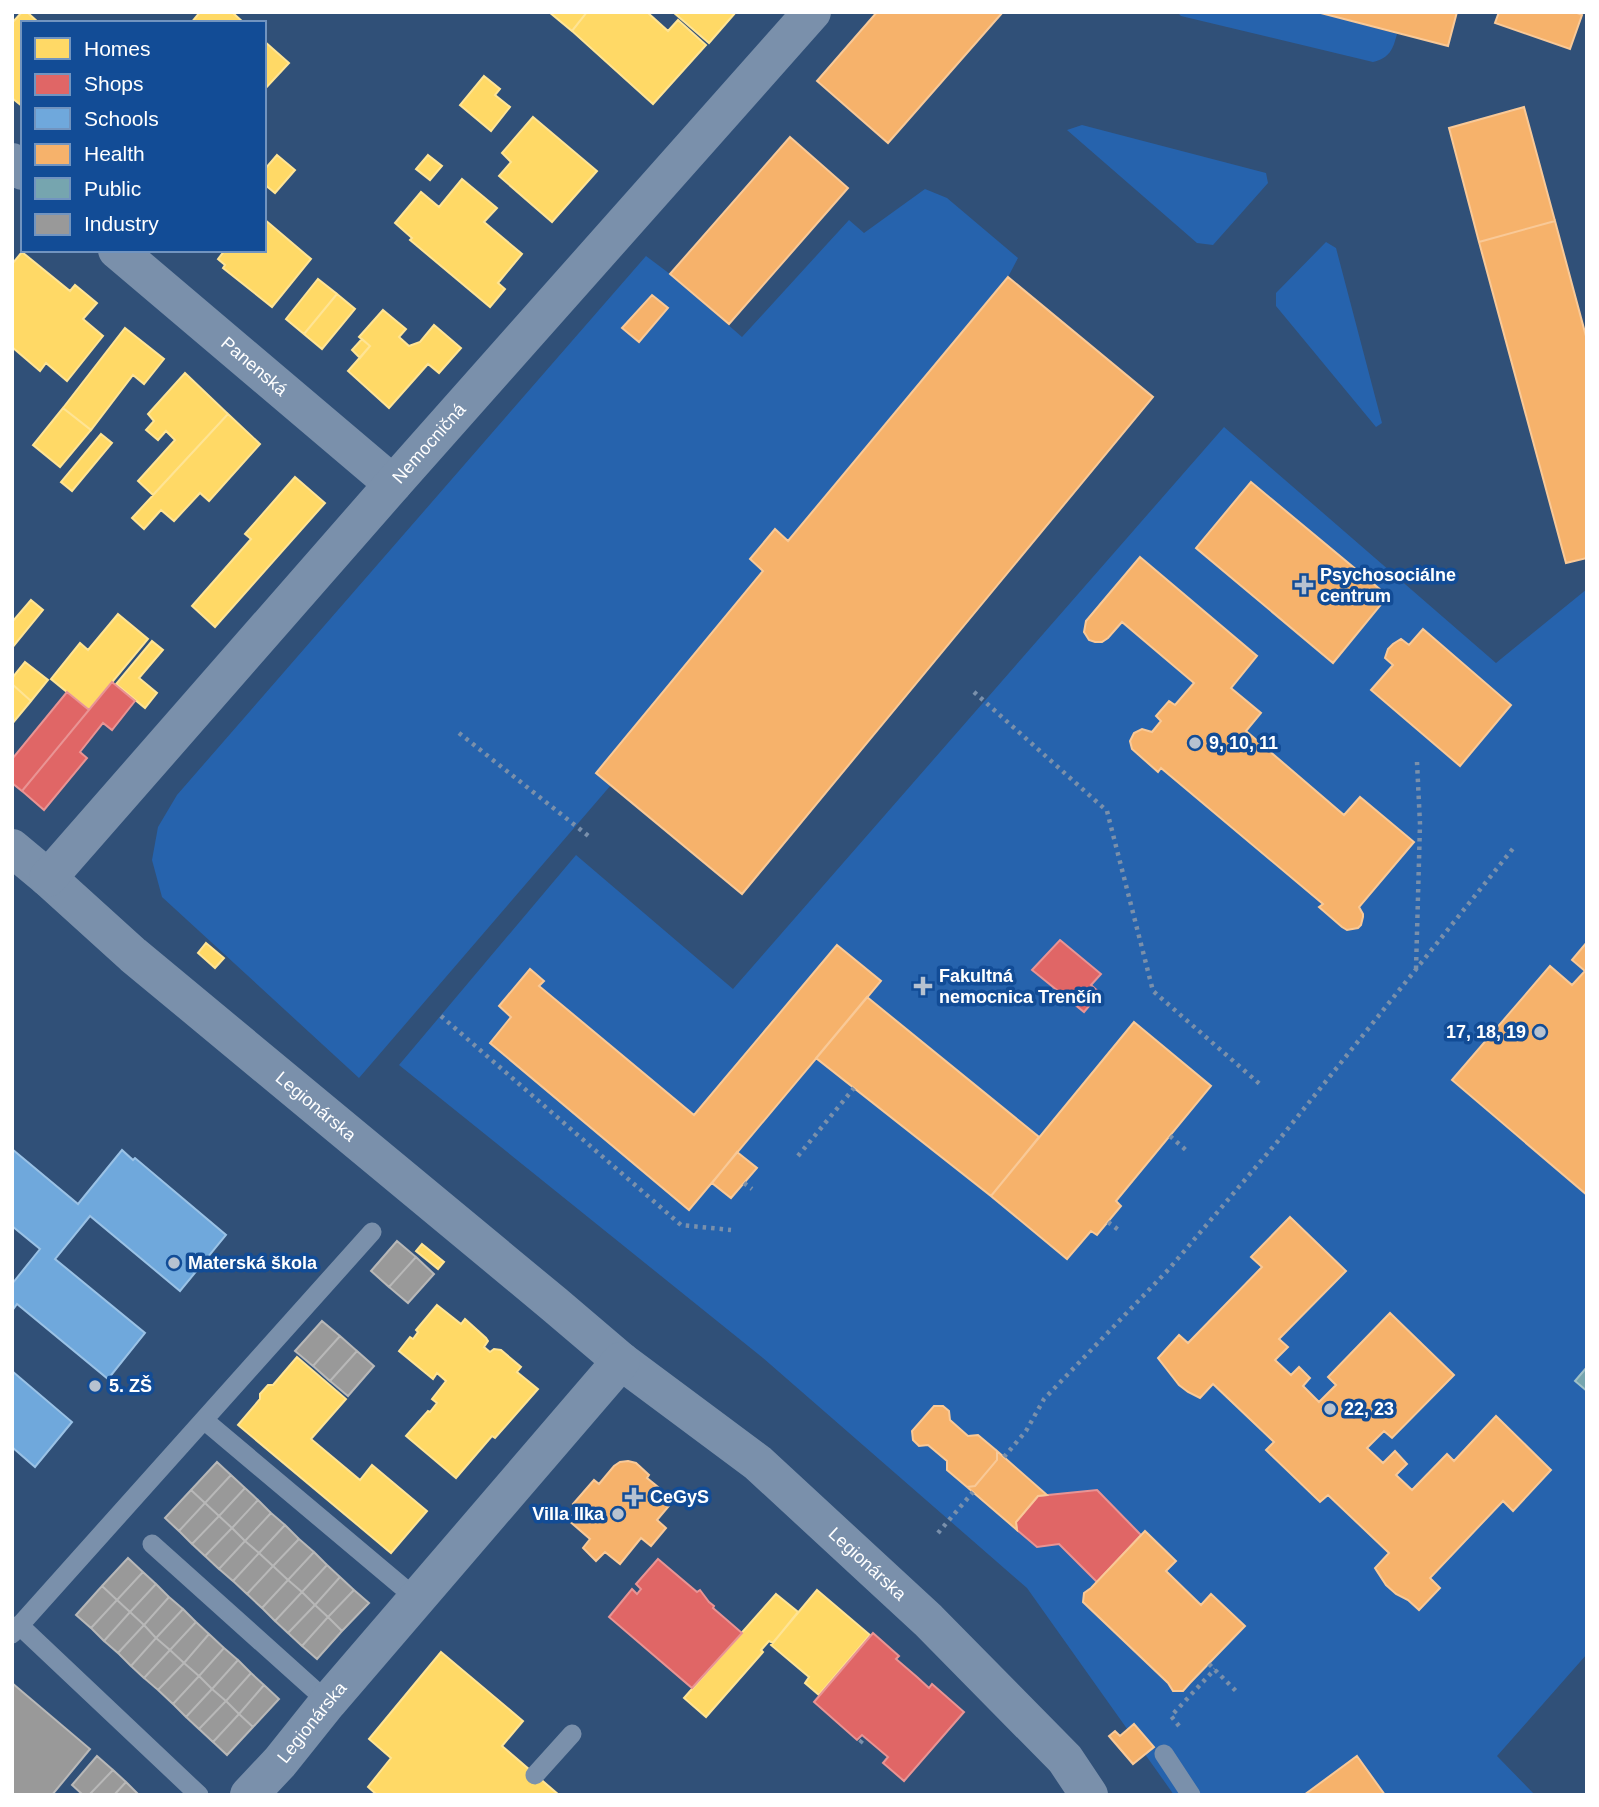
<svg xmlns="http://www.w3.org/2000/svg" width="1599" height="1807" font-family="Arial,sans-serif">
<rect width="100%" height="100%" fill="#305078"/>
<path fill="#2663ad" d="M1177,12H1317L1397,34C1393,49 1390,58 1373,62L1181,16Z
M1082,125L1266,173L1268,183L1213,245L1197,243L1067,130Z
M925,189L947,198L1018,258L1008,277L788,541L775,529L750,559L763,571L611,785L359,1078L162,897L152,860L158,827L177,795L646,256L670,274L742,337L849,220L864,233Z
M1326,242L1336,248L1382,423L1376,427L1276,306V293Z
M1224,427L1496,663L1587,589V1654L1497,1756L1535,1795H1174L1027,1588L763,1358L399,1065L576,855L733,989Z"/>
<path fill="#ffd966" stroke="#ffe494" stroke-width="2" d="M22,12H27L39,23H23V107L12,98V23Z
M200,12H232L244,23H191Z
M549,12H587L572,31Z
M587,12H647L668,31L678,20L706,45L653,104L572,31Z
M673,12H736L709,43Z
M264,41L289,63L264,90Z
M484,76L500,89L495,95L510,107L491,131L460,105Z
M533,117L597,171L552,222L499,176L511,162L502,153Z
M277,155L295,170L275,193L264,184V170Z
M428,155L442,166L430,180L416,169Z
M462,179L497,208L484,222L522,254L498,283L505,289L490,307L410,240L412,238L395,223L421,192L439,207Z
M264,219L311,259L272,307L223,268L225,265L218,259L225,250H264Z
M22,252L70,291L75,285L97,303L83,319L103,336L67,381L46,363L40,371L12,347V264Z
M318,279L337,294L304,334L286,319Z
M337,294L355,309L322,349L304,334Z
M383,310L406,329L399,337L409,346L420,342L434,325L461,348L439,373L428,364L389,408L348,371L370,346L359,337Z
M125,328L164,359L144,384L133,375L91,430L63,408Z
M362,339L370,346L360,358L352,350Z
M185,373L228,414L153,495L138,481L175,440L166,431L158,440L146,430L154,421L148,414Z
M63,408L91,430L60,467L33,445Z
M228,414L260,444L209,501L200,493L174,521L161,510L144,529L132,518Z
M101,434L112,443L72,491L61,482Z
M295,477L325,503L215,627L192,606L251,539L245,534Z
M31,600L43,610L12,648V622Z
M118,614L148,639L89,710L51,679L80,643L88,650Z
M152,641L163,650L139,678L157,693L145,708L116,684Z
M25,662L48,680L31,701L12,684V678Z
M12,684L31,701L12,724Z
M206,943L224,958L215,968L198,953Z
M422,1244L444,1262L438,1269L416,1251Z
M437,1305L461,1324L465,1319L486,1338L488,1341L484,1347L490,1352L494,1349L501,1350L521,1367L517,1372L538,1389L495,1438L492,1436L456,1478L406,1436L428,1411L430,1412L437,1403L432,1399L446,1381L437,1373L433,1379L399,1351L410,1337L413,1339L418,1332L416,1330Z
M297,1357L346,1399L311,1439L360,1480L372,1465L427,1511L391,1553L238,1425L260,1399V1394L268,1385H273Z
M817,1590L870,1635L819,1695L805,1683L809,1677L771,1645Z
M776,1594L798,1612L773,1643L769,1641L761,1650L763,1652L706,1717L684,1698Z
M441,1652L523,1721L502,1746L559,1795H377L368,1787L391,1758L369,1739Z"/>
<path fill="#e06666" stroke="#e99494" stroke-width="2" d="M112,682L135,701L112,730L103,723L80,752L87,758L44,810L22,791Z
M67,692L89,710L22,791L12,783V759Z
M1060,940L1101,974L1091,985L1100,993L1084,1012L1032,970Z
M1097,1490L1141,1535L1097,1582L1059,1544L1037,1547L1017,1530L1016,1522L1038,1496Z
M658,1559L697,1592L700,1590L709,1602L714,1606L713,1608L742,1633L692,1688L609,1617L632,1589L637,1594L641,1589L636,1584Z
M873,1633L899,1656L896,1659L917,1677L929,1688L932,1684L964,1712L904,1781L883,1763L888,1757L862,1735L857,1740L814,1702Z"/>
<path fill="#6fa8dc" stroke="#9ac2e6" stroke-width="2" d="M12,1149L78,1204L122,1150L133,1160L135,1158L226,1235L180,1291L90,1216L55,1259L145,1333L108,1379L17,1304L12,1311V1284L40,1249L12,1226Z
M12,1371L72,1422L35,1467L12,1447Z"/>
<path fill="#f6b26b" stroke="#f9c997" stroke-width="2" d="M877,12H1003L888,143L817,81Z
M1317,12H1457L1448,46Z
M1499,12H1575L1582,15L1570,49L1495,23Z
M1524,107L1555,221L1479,242L1449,128Z
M790,137L848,188L729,324L670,274Z
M1555,221L1587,340V558L1566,563L1479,242Z
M1008,277L1153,397L742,894L596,773L763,571L750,559L775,529L788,541Z
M652,295L668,308L639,342L622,328Z
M1251,482L1388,596L1333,663L1196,548Z
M1140,557L1257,656L1231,688L1261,713L1246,731L1344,815L1360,797L1414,842L1359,907L1363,914V917L1361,925L1358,928L1347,930L1342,927L1319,907L1323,904L1161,768L1158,772L1132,749L1130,741L1134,733L1142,729L1152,732L1161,721L1156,716L1169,701L1175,705L1194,683L1122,622L1108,638L1102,642H1095L1089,640L1084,632L1086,621Z
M1423,629L1511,705L1460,766L1371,690L1393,665L1385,658L1388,649L1393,644L1401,639L1409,645Z
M1587,942V1195L1452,1080L1550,966L1572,985L1585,971L1572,960Z
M837,945L881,981L689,1210L490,1043L511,1017L499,1006L530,969L544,981L539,986L694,1115Z
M867,997L1039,1137L991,1196L816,1058Z
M1134,1022L1211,1086L1116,1201L1121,1206L1097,1235L1091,1231L1067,1259L991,1196Z
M737,1152L757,1168L731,1198L712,1183Z
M1290,1217L1346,1271L1279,1339L1288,1347L1275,1360L1291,1375L1299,1367L1310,1378L1303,1386L1319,1402L1336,1385L1328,1377L1390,1313L1454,1375L1392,1438L1384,1431L1367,1448L1383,1463L1395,1451L1407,1464L1396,1475L1412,1490L1447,1454L1454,1461L1496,1416L1551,1470L1513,1511L1503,1501L1430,1578L1440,1588L1419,1610L1408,1600L1396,1594L1386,1585L1375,1568L1389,1553L1328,1495L1320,1502L1266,1450L1274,1442L1213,1384L1200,1398L1188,1392L1179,1385L1158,1358L1179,1335L1188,1343L1262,1267L1251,1257Z
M934,1406H943L949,1411L950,1420L968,1436L978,1435L997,1451V1460L975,1486L967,1487L947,1470V1461L928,1445L919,1446L913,1440L912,1431Z
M997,1451L1047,1495L1038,1496L1016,1522L1017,1530L967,1487L975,1486L997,1460Z
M628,1461L636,1463L649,1475L647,1478L674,1500L657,1520L666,1528L651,1546L641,1538L620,1564L605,1552L596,1561L583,1548L590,1539L568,1520L578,1509L573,1504L594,1480L599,1484L614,1466L620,1462Z
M1145,1531L1176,1561L1166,1571L1201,1605L1211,1594L1245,1626L1190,1683L1183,1691H1173L1168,1683L1083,1602L1084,1593L1091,1588Z
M1134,1724L1154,1747L1133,1764L1109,1736L1115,1731L1120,1736Z
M1357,1756L1385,1795H1304Z"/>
<path fill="#76a5af" stroke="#9fc0c7" stroke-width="2" d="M1587,1367V1391L1575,1381Z"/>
<path fill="#999" stroke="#b8b8b8" stroke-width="2" d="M397,1241L416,1257L389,1287L371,1271Z
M416,1257L434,1274L408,1303L389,1287Z
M322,1321L340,1336L313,1366L295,1351Z
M340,1336L357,1351L330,1381L313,1366Z
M357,1351L374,1366L348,1396L330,1381Z
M217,1462L231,1475L205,1503L191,1490Z
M231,1475L245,1488L219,1516L205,1503Z
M245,1488L258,1500L232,1528L219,1516Z
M191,1490L205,1503L179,1531L165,1518Z
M258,1500L271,1513L245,1541L232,1528Z
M205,1503L219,1516L192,1544L179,1531Z
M271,1513L285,1525L259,1553L245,1541Z
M219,1516L232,1528L205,1556L192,1544Z
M285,1525L299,1539L273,1566L259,1553Z
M232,1528L245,1541L219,1569L205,1556Z
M299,1539L314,1552L288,1580L273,1566Z
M245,1541L259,1553L233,1581L219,1569Z
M314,1552L327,1565L302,1592L288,1580Z
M259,1553L273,1566L247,1594L233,1581Z
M128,1558L143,1572L117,1600L102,1586Z
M327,1565L340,1577L315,1605L302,1592Z
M273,1566L288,1580L262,1608L247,1594Z
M143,1572L156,1584L130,1612L117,1600Z
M340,1577L354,1590L328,1617L315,1605Z
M288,1580L302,1592L275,1621L262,1608Z
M156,1584L169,1597L144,1625L130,1612Z
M102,1586L117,1600L91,1628L76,1615Z
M354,1590L369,1603L342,1631L328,1617Z
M302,1592L315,1605L288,1633L275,1621Z
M169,1597L183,1609L156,1638L144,1625Z
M117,1600L130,1612L104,1641L91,1628Z
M315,1605L328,1617L302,1646L288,1633Z
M183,1609L196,1622L170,1650L156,1638Z
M130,1612L144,1625L118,1653L104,1641Z
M328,1617L342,1631L317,1659L302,1646Z
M196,1622L209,1634L184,1663L170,1650Z
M144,1625L156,1638L131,1666L118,1653Z
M209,1634L224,1648L199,1676L184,1663Z
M156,1638L170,1650L144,1678L131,1666Z
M224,1648L238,1660L212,1689L199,1676Z
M170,1650L184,1663L158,1690L144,1678Z
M238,1660L251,1673L226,1701L212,1689Z
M184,1663L199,1676L173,1704L158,1690Z
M251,1673L264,1685L239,1714L226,1701Z
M199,1676L212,1689L186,1717L173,1704Z
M12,1683L90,1749L52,1795H12Z
M264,1685L279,1699L253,1727L239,1714Z
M212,1689L226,1701L199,1729L186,1717Z
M226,1701L239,1714L213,1742L199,1729Z
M239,1714L253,1727L227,1755L213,1742Z
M97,1756L113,1770L89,1795H83L72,1785Z
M113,1770L126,1782L114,1795H89Z
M126,1782L139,1795H114Z"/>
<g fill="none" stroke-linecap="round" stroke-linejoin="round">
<path stroke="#7a90ab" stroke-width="4.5" stroke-dasharray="3.5 5" stroke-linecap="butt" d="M974,692L1107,811L1153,991L1262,1086
M459,733L591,838
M1416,969L1420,824L1417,762
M441,1016L681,1225L731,1230
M1170,1136L1187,1151
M798,1156L854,1088
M744,1183L752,1189
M1108,1222L1120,1231
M1004,1457L1026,1431L1044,1399L1169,1269L1278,1141L1515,846
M938,1533L973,1492
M1209,1664L1236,1691
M1179,1726L1171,1716L1215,1669
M860,1743L865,1737"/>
<path stroke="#7a90ab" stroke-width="19" d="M204,1420L418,1600
M152,1544L328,1702
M19,1625L199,1795
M12,1634L372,1232
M1164,1754L1191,1795
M535,1775L572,1734"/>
<g stroke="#7a90ab" stroke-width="38">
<path d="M12,162L23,171"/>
<path id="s1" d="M117,250L393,484"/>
<path id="s2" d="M12,848L48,878L133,955L554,1304L621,1361L758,1463L928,1620L1065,1759L1089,1795"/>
<path id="s3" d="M48,878L393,484L812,12"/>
<path id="s4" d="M249,1795L280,1762L328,1702L621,1361"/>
</g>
</g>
<g fill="#b7c2d0" stroke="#124c96" stroke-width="2.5">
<path d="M1300.5 574.5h7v7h7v7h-7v7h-7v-7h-7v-7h7z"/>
<circle cx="1195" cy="743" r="7"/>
<path d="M919.5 975.5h7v7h7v7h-7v7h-7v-7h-7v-7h7z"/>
<circle cx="1540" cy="1032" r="7"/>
<circle cx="174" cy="1263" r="7"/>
<circle cx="95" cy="1386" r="7"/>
<circle cx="1330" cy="1409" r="7"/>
<path d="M630.5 1486.5h7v7h7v7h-7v7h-7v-7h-7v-7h7z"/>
<circle cx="618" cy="1514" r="7"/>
</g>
<g text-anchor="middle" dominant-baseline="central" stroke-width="7" stroke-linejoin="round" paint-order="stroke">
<g font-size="18" fill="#fff" stroke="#124c96">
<text stroke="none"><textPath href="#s1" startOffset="180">Panenská</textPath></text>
<text stroke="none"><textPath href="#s3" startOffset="578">Nemocničná</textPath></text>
<text stroke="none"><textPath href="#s2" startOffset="399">Legionárska</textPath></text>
<text stroke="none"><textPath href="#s2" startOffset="1116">Legionárska</textPath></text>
<text stroke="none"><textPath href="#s4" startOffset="96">Legionárska</textPath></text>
</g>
<g font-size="18" font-weight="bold" fill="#fff" stroke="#124c96" text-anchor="start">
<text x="1320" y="575">Psychosociálne<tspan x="1320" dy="21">centrum</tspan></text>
<text x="1209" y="743">9, 10, 11</text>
<text x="939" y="976">Fakultná<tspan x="939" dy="21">nemocnica Trenčín</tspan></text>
<text x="1526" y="1032" text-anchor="end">17, 18, 19</text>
<text x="188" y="1263">Materská škola</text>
<text x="109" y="1386">5. ZŠ</text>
<text x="1344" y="1409">22, 23</text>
<text x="650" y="1497">CeGyS</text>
<text x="604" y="1514" text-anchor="end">Villa Ilka</text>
</g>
</g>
<rect width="1599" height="1807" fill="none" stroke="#ffffff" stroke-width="28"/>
<rect x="21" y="21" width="245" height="231" fill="#124c96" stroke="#7194c0" stroke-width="2"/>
<rect x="35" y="38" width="35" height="21" fill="#ffd966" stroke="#7194c0" stroke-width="2"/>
<text x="84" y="56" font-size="21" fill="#ffffff">Homes</text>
<rect x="35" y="74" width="35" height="21" fill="#e06666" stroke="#7194c0" stroke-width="2"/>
<text x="84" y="91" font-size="21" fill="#ffffff">Shops</text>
<rect x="35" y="108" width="35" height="21" fill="#6fa8dc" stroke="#7194c0" stroke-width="2"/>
<text x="84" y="126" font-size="21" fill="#ffffff">Schools</text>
<rect x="35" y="144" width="35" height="21" fill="#f6b26b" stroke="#7194c0" stroke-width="2"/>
<text x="84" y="161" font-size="21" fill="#ffffff">Health</text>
<rect x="35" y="178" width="35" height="21" fill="#76a5af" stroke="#7194c0" stroke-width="2"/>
<text x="84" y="196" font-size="21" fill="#ffffff">Public</text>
<rect x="35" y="214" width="35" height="21" fill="#999999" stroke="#7194c0" stroke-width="2"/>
<text x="84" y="231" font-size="21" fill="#ffffff">Industry</text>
</svg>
